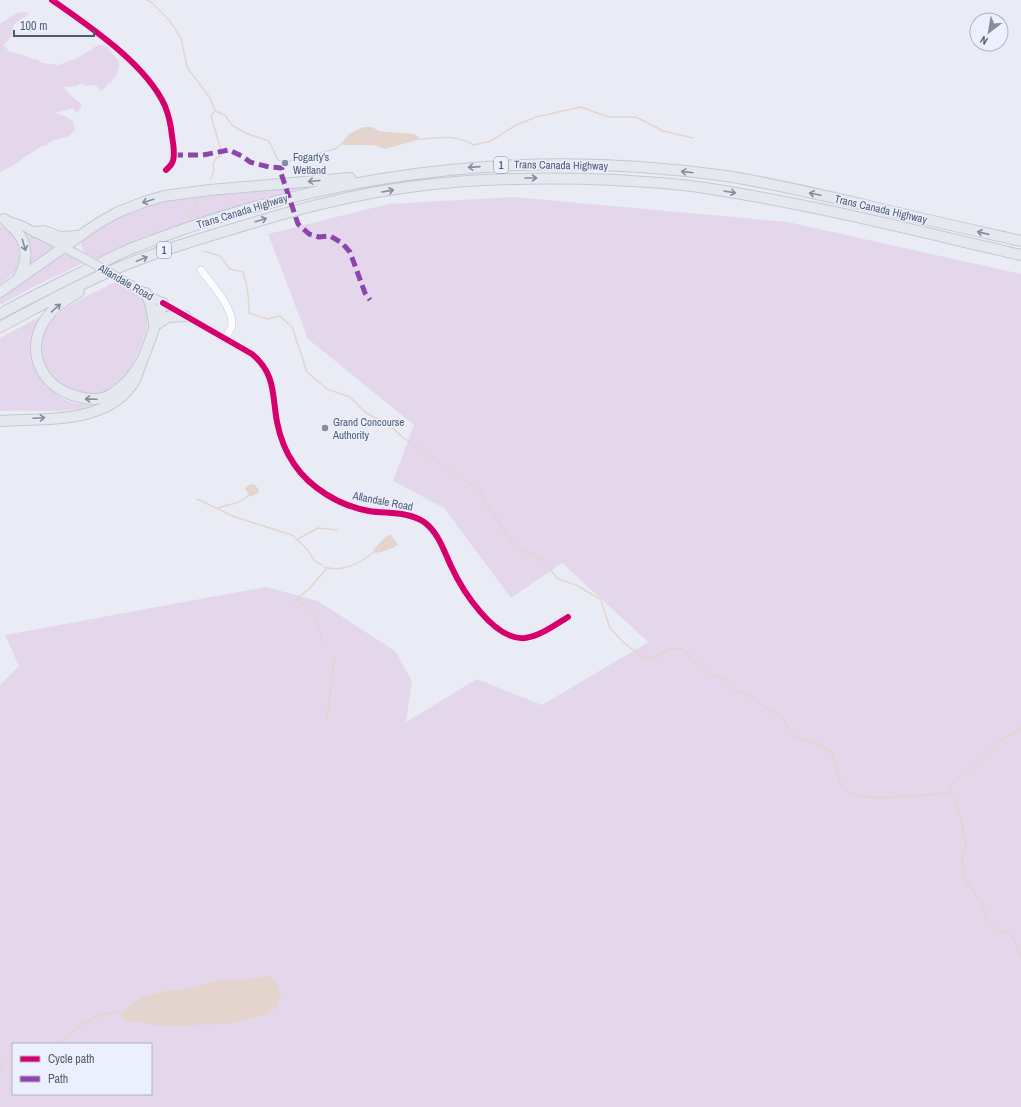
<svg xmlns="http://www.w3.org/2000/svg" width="1021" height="1107" font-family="'Archivo Narrow',sans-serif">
<rect width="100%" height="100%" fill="#eaecf5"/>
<path fill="#e4d7ec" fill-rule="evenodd" d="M24,12L29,13C19,24 12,19 12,36L3,45L10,52L21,54L32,59H36L42,63L59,65L77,58L98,45C110,44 110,54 118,59C122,68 115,81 106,85L105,88L101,91C97,84 92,85 85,86L81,83L77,86L64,87C68,95 77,99 82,105L78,113L75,112L73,108L55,113C65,117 75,117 75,130L69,136L52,141L46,145L40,147L12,166L0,172V24L16,13Z
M300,186V188L298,189L147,236L98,259L85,253L81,246L82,239L121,214L169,199Z
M514,197L788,222L1021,274V1107H0V685L19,666L5,635L266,587L318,601L395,651L412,681L406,722L477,679L542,705L648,642L562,563L511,598L444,508L393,481L414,425L308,339L268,234L388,204ZM13,1044H151V1094H13Z
M0,226L12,231L22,251L18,270L0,284Z
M18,230L38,238L55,248L27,267Z
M62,254L69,255L83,263L31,288L0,305V295Z
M115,282C142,296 155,300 145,334C139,352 132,372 117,384C73,420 16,356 53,319C70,302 95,293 115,282Z
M45,314C40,328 30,346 32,361C33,365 37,370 40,374C56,400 72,407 101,404C69,414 33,410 0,411V338Z"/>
<path fill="#e4d4ce" d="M363,127H372L379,131L414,134L421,139L385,149L373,145H340L349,134Z
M250,484L255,485L259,490L258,493L250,497L245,488Z
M391,534L398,545C391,549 383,552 375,553L373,551C378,544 383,538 391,534Z
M268,976L277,981L281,995L276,1007L268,1014L228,1024L157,1026L141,1022H125L121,1013L140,998L165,991L197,987L219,980L249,979Z"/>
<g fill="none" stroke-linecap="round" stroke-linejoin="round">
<path stroke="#e4d4ce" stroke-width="1.5" d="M147,0L151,2L169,20L181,38L187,67L210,98L215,111
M215,111L225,115L232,125L245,133L269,141L278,160L286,162L335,149L340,145
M421,139C442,137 455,135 474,145L491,141L516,125L536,117L581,107L608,117H636L663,131L693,138
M211,178L214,171L213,164L216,158L221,156L222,153L211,116L215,111
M190,222L191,214L196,211L195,202
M204,251L220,256L230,269L243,272C248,285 249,299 249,313L267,319L280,316L292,327L307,372L327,389L350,397L365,412L394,429L401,436L480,491L489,508L514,544L521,550L542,559L558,579L576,585L600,599
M197,499L235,517L292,535L306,548L315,561L322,565
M218,508C230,504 240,504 249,495
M298,539L318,528L337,530
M324,567C343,573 360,563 374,552
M297,600C307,608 317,616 319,629
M601,601L610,628L624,643L640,655L650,659L656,657L670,648L683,649L695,662L710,673L726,679L734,689L755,699L767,709L774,712L784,720L790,732L798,738L817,743L831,752L843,790L859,796L881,798L949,793
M292,603L309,589L327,568
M320,632L322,641
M331,684C333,674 333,664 335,655
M327,717L331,688
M949,793L953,798L959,812L966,843L962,855L965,880L981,902L989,922L999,931L1007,933L1014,939L1021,956
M949,793L952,784L1003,739L1021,728
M57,1044L67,1038L77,1028L95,1017L118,1011L121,1013
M0,1068L6,1060L13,1058"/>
<g stroke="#c3c8d2" stroke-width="8">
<path id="minor" d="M52,0C89,26 146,64 165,106C169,116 171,126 172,136C173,143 176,156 172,163C171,166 168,168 166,170
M201,270C211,284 233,307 232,325C231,330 227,335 224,339
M163,303L252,354C276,374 272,395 277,422C280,437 285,451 294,464C310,488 340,506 369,511C388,514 407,511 424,522C438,532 444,551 451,566C462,590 494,641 525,638C540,636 555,625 568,617"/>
</g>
<g stroke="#c4c8d1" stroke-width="10">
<path id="major" d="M4,219L23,226L84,258
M131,285L163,303"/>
</g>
<g stroke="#c4c8d1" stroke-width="12">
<path id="highway" d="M4,219C8,224 13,227 17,232C29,246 27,263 19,277
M35,232L44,231L60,237L78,236
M0,292L97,224L118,212L144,202L164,196L210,190L350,178
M79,292C68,299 56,305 48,316C22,348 41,389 79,397C90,400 102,400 112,394C126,385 133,375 142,361
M146,293L151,306L154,324
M0,314C29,298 60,283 90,268C106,261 121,252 138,246C328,172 524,147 726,176C771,183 816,194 861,204C914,217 968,229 1021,241
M154,326L168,317L185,316
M0,327C34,309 68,290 104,274C144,256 186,243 229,230C288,212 347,195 409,187C477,178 546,177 615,180C645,182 675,183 705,188C811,204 916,231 1021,255
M0,421C45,418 112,425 136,378C138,372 140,366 142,361C150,342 156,322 163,303"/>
</g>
<use href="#minor" stroke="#fcfcfe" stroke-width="7"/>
<use href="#major" stroke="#e6e7f0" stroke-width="8"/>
<use href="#highway" stroke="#e5e9ef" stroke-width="10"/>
<g stroke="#c4c8d1" stroke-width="10" stroke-linecap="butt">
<path id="major-bridge" d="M84,258L131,285"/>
</g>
<use href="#major-bridge" stroke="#e6e7f0" stroke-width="8"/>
<path stroke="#8e44ad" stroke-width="5" stroke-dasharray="10 5" stroke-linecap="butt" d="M173,155H203L229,150L242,156L250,162L269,167L282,168L281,173L298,224L309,234L319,237L330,236L342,243L350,252L365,293L370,300"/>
<g stroke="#eceffd" stroke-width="8">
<path id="cycleway" d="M52,0C89,26 146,64 165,106C169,116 171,126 172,136C173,143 176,156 172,163C171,166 168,168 166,170
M163,303L252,354C276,374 272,395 277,422C280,437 285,451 294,464C310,488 340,506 369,511C388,514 407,511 424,522C438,532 444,551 451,566C462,590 494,641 525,638C540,636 555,625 568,617"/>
</g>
<use href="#cycleway" stroke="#d6006c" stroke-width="6"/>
</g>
<defs><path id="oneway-shaft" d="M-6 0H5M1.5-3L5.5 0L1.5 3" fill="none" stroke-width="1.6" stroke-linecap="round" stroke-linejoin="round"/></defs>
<g stroke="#838d9c">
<use href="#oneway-shaft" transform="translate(474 167) rotate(176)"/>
<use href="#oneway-shaft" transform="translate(687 172) rotate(-173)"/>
<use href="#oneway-shaft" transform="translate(531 178)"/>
<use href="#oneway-shaft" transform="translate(314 181) rotate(175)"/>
<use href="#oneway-shaft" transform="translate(388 191) rotate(-10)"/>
<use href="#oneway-shaft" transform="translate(730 192) rotate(10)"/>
<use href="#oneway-shaft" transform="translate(815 194) rotate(-168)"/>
<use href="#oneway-shaft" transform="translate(148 201) rotate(163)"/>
<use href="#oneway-shaft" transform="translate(261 220) rotate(-17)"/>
<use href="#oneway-shaft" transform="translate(983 233) rotate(-167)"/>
<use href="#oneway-shaft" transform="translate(24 245) rotate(73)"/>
<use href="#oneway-shaft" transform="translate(142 259) rotate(-22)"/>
<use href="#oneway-shaft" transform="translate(56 308) rotate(-41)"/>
<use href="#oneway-shaft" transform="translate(91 399) rotate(-178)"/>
<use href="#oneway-shaft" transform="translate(39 418) rotate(-3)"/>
</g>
<g fill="#858e9f" stroke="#eceffd" stroke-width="1.5">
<circle cx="285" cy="163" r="4"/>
<circle cx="325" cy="428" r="4"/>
</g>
<g text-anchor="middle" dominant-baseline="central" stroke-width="3" stroke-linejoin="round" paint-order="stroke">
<g fill="#eceffd" stroke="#7d889a" stroke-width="1">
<rect x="494" y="157" width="14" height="16" rx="3"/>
<rect x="157" y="242" width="14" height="16" rx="3"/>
</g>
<g font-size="10" font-weight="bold" fill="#4e5c70">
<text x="501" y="165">1</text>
<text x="164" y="250">1</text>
</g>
<g font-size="11" fill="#4e5c70" stroke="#eceffd" text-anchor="start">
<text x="293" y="157">Fogarty's<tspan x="293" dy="13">Wetland</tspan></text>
<text x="333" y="422">Grand Concourse<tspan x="333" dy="13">Authority</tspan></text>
</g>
<g font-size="11" fill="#4e5c70" stroke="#eceffd">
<text transform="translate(561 165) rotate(1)">Trans Canada Highway</text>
<text transform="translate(881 209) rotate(13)">Trans Canada Highway</text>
<text transform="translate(242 211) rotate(-17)">Trans Canada Highway</text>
<text transform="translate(126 282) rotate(30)">Allandale Road</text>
<text transform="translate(383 501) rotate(11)">Allandale Road</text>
</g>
</g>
<rect x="12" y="1043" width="140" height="52" fill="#eceffd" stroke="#adb4c5"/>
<rect x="20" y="1056" width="20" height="6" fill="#d6006c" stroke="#adb4c5"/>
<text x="48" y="1063" font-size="12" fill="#4e5c70">Cycle path</text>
<rect x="20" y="1076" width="20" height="6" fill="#8e44ad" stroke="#adb4c5"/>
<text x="48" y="1083" font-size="12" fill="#4e5c70">Path</text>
<g transform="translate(989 32) rotate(211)"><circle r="19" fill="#eceffd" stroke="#adb4c5"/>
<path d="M0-3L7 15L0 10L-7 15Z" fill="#858e9f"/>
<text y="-6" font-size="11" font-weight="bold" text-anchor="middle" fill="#4e5c70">N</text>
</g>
<path d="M14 30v6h80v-6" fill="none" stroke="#4e5c70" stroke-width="2"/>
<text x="20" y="30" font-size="12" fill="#4e5c70" stroke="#eceffd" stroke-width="3" paint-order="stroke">100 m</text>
</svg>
